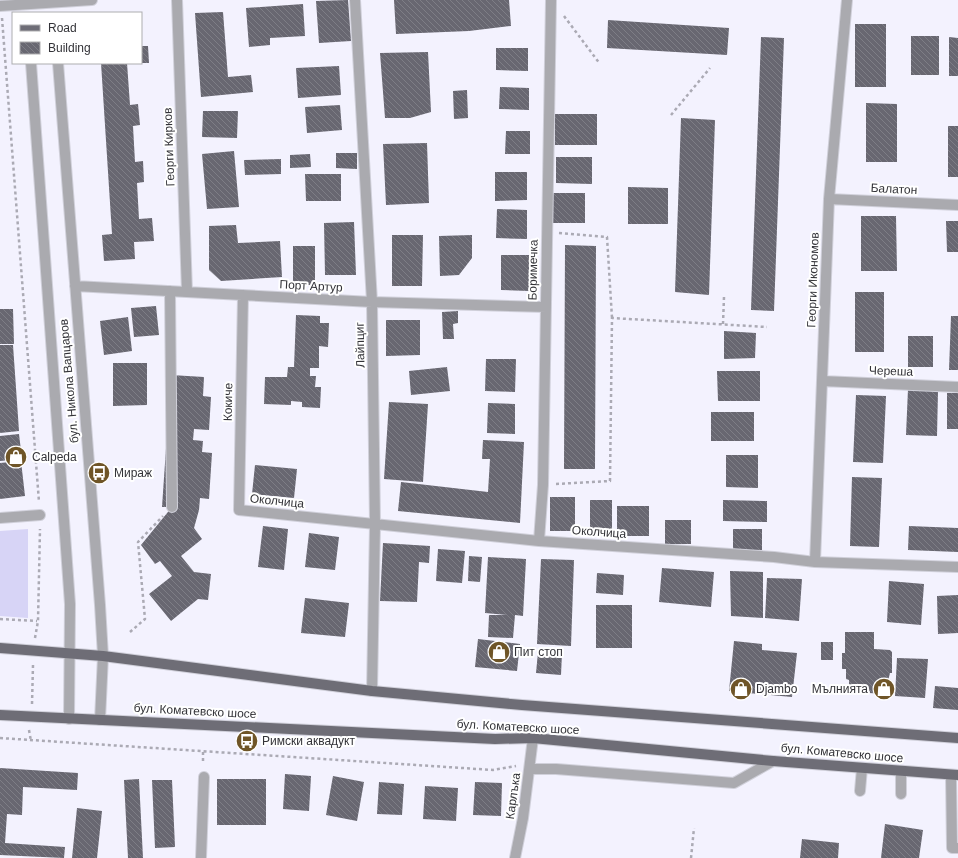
<svg xmlns="http://www.w3.org/2000/svg" width="958" height="858" font-family="Helvetica,sans-serif">
<defs>
<pattern id="building-back-hatch" width="6" height="6" patternUnits="userSpaceOnUse"><rect width="6" height="6" fill="#686771"/><path d="M-1 5l2 2M0 0l6 6M5-1l2 2" fill="none" stroke="#7e7e86"/></pattern>
</defs>
<rect width="100%" height="100%" fill="#f3f2fe"/>
<path fill="#d7d4f6" d="M28,529V618L0,616V531Z"/>
<path fill="url(#building-back-hatch)" d="M348,0L351,41L319,43L316,1Z
M394,0H509L511,26L469,31L396,34Z
M303,4L305,36L270,38V45L249,47L246,8Z
M223,12L228,77L251,75L253,92L201,97L195,13Z
M608,20L729,28L727,55L607,48Z
M855,24H886V87H855Z
M911,36H939V75H911Z
M761,37L784,38L774,311L751,310Z
M949,37L958,38V76H949Z
M141,46H148L149,63H141Z
M496,48H528V71L496,70Z
M428,52L431,112L410,118H385L380,53Z
M101,63H127L130,105L138,104L140,125L133,126L135,162L143,161L144,182L137,183L139,219L152,218L154,241L134,242L135,259L104,261L102,235L112,234Z
M339,66L341,95L298,98L296,68Z
M500,87L529,88V110L499,109Z
M467,90L468,118L454,119L453,91Z
M866,103L897,104V162H866Z
M340,105L342,130L307,133L305,107Z
M203,111H238L237,138L202,137Z
M555,114H597V145H555Z
M681,118L715,120L709,295L675,292Z
M948,126H958V177H948Z
M506,131H530V154H505Z
M427,143L429,203L386,205L383,144Z
M234,151L239,207L207,209L202,154Z
M336,153H357V169L336,168Z
M310,154L311,167L290,168V155Z
M556,157H592V184L556,183Z
M281,159V174L245,175L244,160Z
M495,172H527V200L495,201Z
M305,174H341V201H306Z
M628,187L668,188V224H628Z
M553,193H585V223H553Z
M497,209L527,210V239L496,238Z
M861,216H896L897,271H861Z
M946,221H958V252H947Z
M354,222L356,275H325L324,223Z
M236,225L238,243L280,241L282,277L221,281L209,270V226Z
M392,235H423L422,286H392Z
M472,235V258L459,275L440,276L439,236Z
M565,245L596,246L595,469H564Z
M293,246H315V285H293Z
M501,255H529V291L501,290Z
M855,292H884V352H855Z
M156,306L159,335L134,337L131,308Z
M0,309H13L14,344H0Z
M458,311V323L453,324L454,339H443L442,312Z
M296,315L320,316V323H329L328,347L319,346V368H310V376H316L315,387H321L320,408L302,407V402L291,401V405L264,404L265,377H287L288,367H294Z
M951,316H958V370H949Z
M128,317L132,351L104,355L100,321Z
M386,320H420V355L386,356Z
M724,331L756,333L755,358L724,359Z
M908,336H933V367H908Z
M0,345H13L19,431L0,433Z
M486,359H516L515,392L485,391Z
M113,363H147V405L113,406Z
M447,367L450,391L411,395L409,371Z
M717,371H760V401H718Z
M171,375L204,377L203,396L211,397L209,430L194,429L193,440L203,441L202,452L212,453L209,499L200,498L199,510L194,528L202,539L181,556L194,572L211,574L208,600L198,599L171,621L149,594L172,576L160,561L155,564L141,545L172,507H162Z
M908,389L938,391L937,436L906,435Z
M947,393H958V429H947Z
M856,395L886,396L883,463L853,462Z
M389,402L428,404L423,482L384,479Z
M488,403L515,404V434L487,433Z
M711,412H754V441H711Z
M19,434L22,459L0,461V436Z
M483,440L524,442L520,523L398,511L401,482L488,492L490,459H482Z
M726,455H758V488L726,487Z
M21,461L25,496L0,499V463Z
M255,465L297,469L294,498L252,494Z
M852,477L882,478L879,547L850,546Z
M550,497H575V531H550Z
M590,500H612V536H590Z
M723,500L767,501V522L723,521Z
M617,506H649V536H617Z
M665,520H691V544H665Z
M263,526L288,529L284,570L258,567Z
M909,526L958,528V552L908,550Z
M733,529H762V550H733Z
M309,533L339,537L335,570L305,567Z
M383,543L430,546L429,563L419,562L417,602L380,601Z
M438,549L465,551L462,583L436,581Z
M469,556L482,557L480,582L468,581Z
M488,557L526,559L523,616L515,615L513,638L488,637L489,615H507L485,613Z
M541,559L574,560L571,646L537,644Z
M662,568L714,572L711,607L659,602Z
M730,571L763,572V618L731,616Z
M597,573L624,575L623,595L596,593Z
M767,578L802,579L799,621L765,618Z
M889,581L924,584L921,625L887,622Z
M958,595V633L938,634L937,596Z
M305,598L349,603L345,637L301,633Z
M596,605H632V648H596Z
M845,632H874V649L890,650L892,652V673H890L888,681V694L849,692V680L846,679V669H842V653H845Z
M478,639L520,644L517,671L475,667Z
M734,641L762,644V650L797,653L792,697L758,694L759,687L758,694L729,691Z
M821,642H833V660H821Z
M538,652L562,653L561,675L536,673Z
M897,658L928,659L925,698L895,696Z
M935,686L958,688V710L933,708Z
M0,768L78,773L77,790L23,787L22,815L7,814L5,843L65,847L64,858L0,855Z
M285,774L311,776L309,811L283,809Z
M333,776L364,782L357,821L326,815Z
M139,779L143,858H128L124,780Z
M217,779H266V825H217Z
M152,780H172L175,847L155,848Z
M379,782L404,784L402,815L377,814Z
M475,782L502,783L501,816L473,815Z
M425,786L458,788L456,821L423,819Z
M77,808L102,811L97,858H72Z
M885,824L923,830L919,858H881Z
M802,839L839,843L838,858H800Z"/>
<g fill="none" stroke-linecap="round" stroke-linejoin="round">
<g stroke="#d0d0da" stroke-width="12">
<path id="minor" d="M177,0L187,292
M355,0L372,302L375,524L372,691
M0,6L92,0
M31,63L70,604L69,719
M58,63L100,605L103,656L100,720
M829,199L958,205
M75,286L372,302L546,307
M170,291L172,507
M243,295L239,510L539,541L774,557L815,562L958,567
M822,381L958,387
M0,518L40,515
M539,541L543,485L551,0
M815,562L829,199L847,0
M530,769H556L734,783L773,761
M951,775L952,848H958
M860,791L862,768
M901,794V771
M201,858L204,777
M515,858L523,818L533,738"/>
</g>
<g stroke="#d0d0da" stroke-width="12">
<path id="major" d="M0,648L103,656L372,691L522,705L958,738
M0,715L495,739L533,738L773,761L958,775"/>
</g>
<path stroke="#abaab4" stroke-width="2.5" stroke-dasharray="3 3" stroke-linecap="butt" d="M564,16L600,64
M2,18L39,502
M671,115L710,68
M559,233L607,237L612,318
M723,324L724,297
M556,484L610,481L612,318L767,327
M0,619L37,621
M130,632L145,619L138,542L163,516
M35,638L38,621L40,529
M32,704L33,665
M29,730L31,741
M0,738L493,770L516,766
M203,752V764
M691,858L694,828"/>
<use href="#minor" stroke="#aaaaaf" stroke-width="10"/>
<use href="#major" stroke="#6e6d76" stroke-width="10"/>
</g>
<defs>
<g id="shop-disc" transform="scale(1.15)"><circle r="9.5" fill="#6f5527" stroke="#fff"/><path d="M-5-2.5h2.3a2.7 3.5 0 0 1 5.4 0H5L5.5 6h-11ZM-1.5-2.5h3a1.5 2.3 0 0 0-3 0Z" fill="#fff"/></g>
<g id="bus-disc" transform="scale(1.15)"><circle r="9.5" fill="#6f5527" stroke="#fff"/><path d="M-5-6H5V4H4V6H2V4H-2V6H-4V4H-5ZM-3.5-4V0h7V-4ZM-3.5 1.2v1.5H-2V1.2ZM2 1.2v1.5H3.5V1.2Z" fill="#fff"/></g>
</defs>
<g fill-rule="evenodd">
<use href="#shop-disc" x="16" y="457"/>
<use href="#bus-disc" x="99" y="473"/>
<use href="#shop-disc" x="499" y="652"/>
<use href="#shop-disc" x="741" y="689"/>
<use href="#shop-disc" x="884" y="689"/>
<use href="#bus-disc" x="247" y="741"/>
</g>
<g text-anchor="middle" dominant-baseline="central" stroke-width="4" stroke-linejoin="round" paint-order="stroke">
<g font-size="12" fill="#333338" stroke="#fff">
<text transform="translate(169 147) rotate(-92)">Георги Кирков</text>
<text transform="translate(894 189) rotate(3)">Балатон</text>
<text transform="translate(533 270) rotate(-89)">Боримечка</text>
<text transform="translate(813 280) rotate(-88)">Георги Икономов</text>
<text transform="translate(311 286) rotate(3)">Порт Артур</text>
<text transform="translate(360 345) rotate(-91)">Лайпциг</text>
<text transform="translate(891 371) rotate(2)">Череша</text>
<text transform="translate(69 381) rotate(-95)">бул. Никола Вапцаров</text>
<text transform="translate(228 402) rotate(-89)">Кокиче</text>
<text transform="translate(277 501) rotate(6)">Околчица</text>
<text transform="translate(599 532) rotate(4)">Околчица</text>
<text transform="translate(195 711) rotate(3)">бул. Коматевско шосе</text>
<text transform="translate(518 727) rotate(3)">бул. Коматевско шосе</text>
<text transform="translate(842 753) rotate(5)">бул. Коматевско шосе</text>
<text transform="translate(513 796) rotate(-82)">Карлъка</text>
</g>
<g font-size="12" fill="#333338" stroke="#fff" text-anchor="start">
<text x="32" y="457">Calpeda</text>
<text x="114" y="473">Мираж</text>
<text x="514" y="652">Пит стоп</text>
<text x="756" y="689">Djambo</text>
<text x="868" y="689" text-anchor="end">Мълнията</text>
<text x="262" y="741">Римски аквадукт</text>
</g>
</g>
<rect x="12" y="12" width="130" height="52" fill="#ffffff" stroke="#adadaf"/>
<rect x="20" y="25" width="20" height="6" fill="#6e6d76" stroke="#adadaf"/>
<text x="48" y="32" font-size="12" fill="#333338">Road</text>
<rect x="20" y="42" width="20" height="12" fill="url(#building-back-hatch)" stroke="#adadaf"/>
<text x="48" y="52" font-size="12" fill="#333338">Building</text>
</svg>
